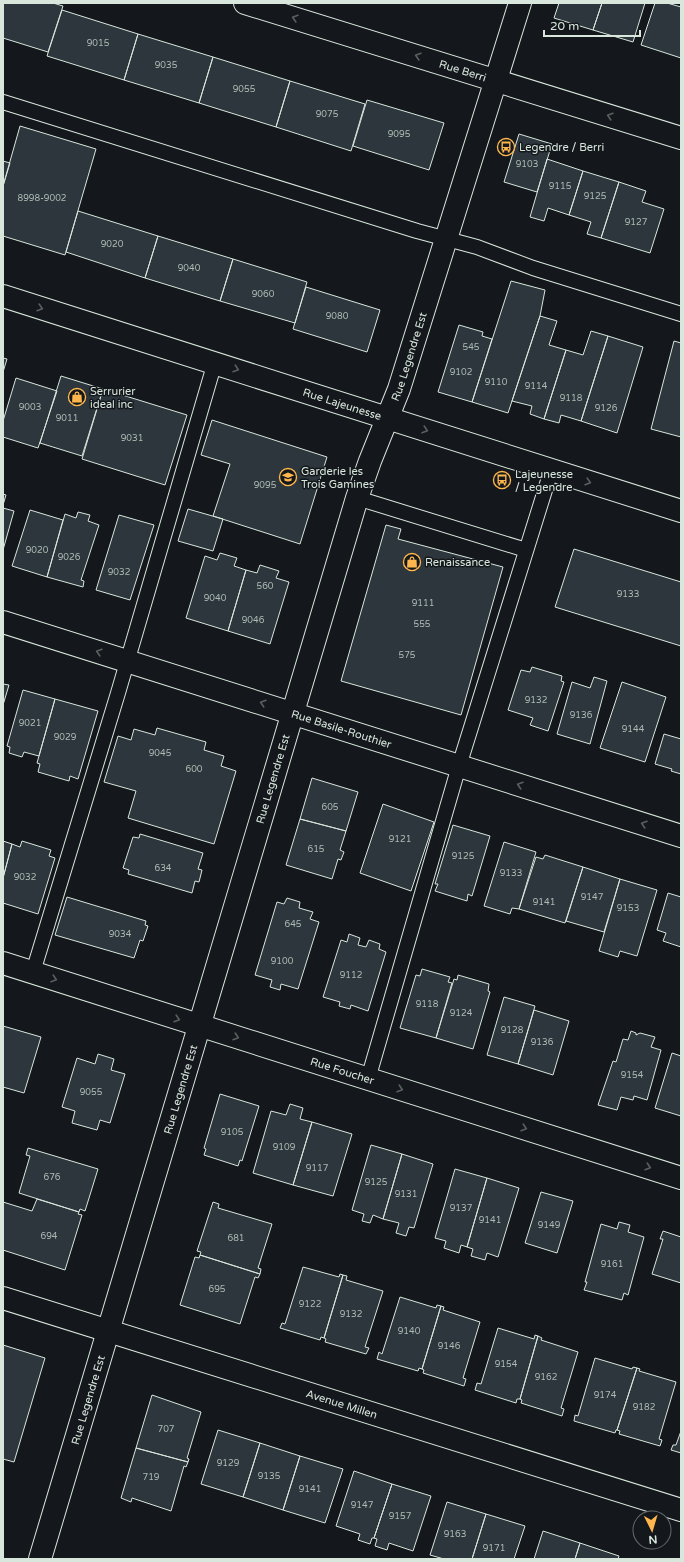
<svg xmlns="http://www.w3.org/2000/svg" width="684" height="1562" font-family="'Varela Round',sans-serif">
<rect width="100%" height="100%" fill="#14181c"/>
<path fill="#2c363c" stroke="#d8e6dc" d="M3,3H53L63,6L48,52L3,38Z
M559,3H602L593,30L554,18Z
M602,3H645L633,42L593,30Z
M655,3H667L681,7V58L641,45Z
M62,10L138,34L124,80L47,56Z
M138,34L213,57L199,103L124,80Z
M213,57L290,81L276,127L199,103Z
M290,81L365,104L351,151L276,127Z
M367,100L444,123L429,170L353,146Z
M20,126L96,149L65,255L3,236V186Z
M519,134L552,144L537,192L504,182Z
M547,159L583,171L569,215L548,208L544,221L530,217Z
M3,161L10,163L3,186Z
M583,171L619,182L601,238L587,234L591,222L569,215Z
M619,182L646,191L642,202L664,209L650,253L601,238Z
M78,211L158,236L145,278L66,252Z
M158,236L233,259L220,301L145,278Z
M233,259L307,282L295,323L220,301Z
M511,281L545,290L540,316L508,413L472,402Z
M306,287L380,310L367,352L293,329Z
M540,316L557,321L549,345L566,350L544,419L530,414L532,406L512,401Z
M459,325L483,332L482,336L492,339L472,402L438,392Z
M591,331L608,336L581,421L561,415L559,423L544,419L566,350L583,355Z
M608,336L643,347L617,433L581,421Z
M674,341L681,343V437L651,429Z
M3,358L7,359L3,372Z
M61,376L103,389L82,456L40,443Z
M16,378L57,391L38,448L3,437V421Z
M103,389L187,415L165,485L82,459Z
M212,420L327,457L300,544L213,516L230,464L201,455Z
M3,494L6,495L3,505Z
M3,508L14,511L3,550Z
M188,509L223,519L213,551L178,541Z
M30,510L63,520L47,577L12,566Z
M78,512L90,515L88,521L99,525L81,580L84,581L83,587L47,577L65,514L76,518Z
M119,515L154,525L130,600L96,590Z
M386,525L401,529L398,539L503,567L461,715L341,681Z
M574,549L681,582V646L555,607Z
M220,553L237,558L234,566L246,570L228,631L186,618L205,556L217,560Z
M260,565L279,571L276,578L289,582L270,644L228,631L246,570L257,573Z
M532,667L562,676L561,681L564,682L548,731L530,725L533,718L508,710L521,670L530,672Z
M594,677L607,681L590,744L557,734L572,682L590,688Z
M622,682L666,697L645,762L600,748Z
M3,684L9,685L3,705Z
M23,690L55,699L39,756L24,752L22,757L9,753L10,747L7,746Z
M55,699L98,711L78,779L70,776L69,781L38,772L40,764L37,763Z
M157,728L206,742L204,750L224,756L221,766L236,771L214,844L128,818L136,791L104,782L118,736L131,740L134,729L155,735Z
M664,734L681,739V774L671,771L672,769L655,764Z
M312,778L358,792L346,831L300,819Z
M383,804L434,822L411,891L360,873Z
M300,819L346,831L340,850L344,852L341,860L338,859L332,879L286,865Z
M453,825L490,836L472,896L468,894L467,901L435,891L438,884H435Z
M140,834L203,853L198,869L202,870L199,882L195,881L192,893L128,874L129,870L123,868L133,837L139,838Z
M3,841L12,844L3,878Z
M22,841L51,850L49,856L55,858L38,914L3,903V878L12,844L20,847Z
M504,842L536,852L519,909L512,908L510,914L484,906Z
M545,855L583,867L565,923L519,909L536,857L543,859Z
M583,867L620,879L604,932L566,921Z
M620,879L657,890L637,956L620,951L618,957L599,951Z
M668,893L681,897V947L663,941L666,933L657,930Z
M67,897L146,921L145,925L148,926L143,941L140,940L134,958L55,935Z
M287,898L300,902L299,908L313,912L310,919L319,922L298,989L281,984L280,990L270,987L272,980L255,975L277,902L284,904Z
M349,934L360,938L358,945L366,947L369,940L380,944L379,949L386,952L368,1011L351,1005L350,1009L339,1006L340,1002L323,997L341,940L347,942Z
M422,969L450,977L448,982L452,983L436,1038L400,1028L416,975L420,976Z
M458,975L489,984L488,991L490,992L473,1049L436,1038L454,979L457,980Z
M504,997L535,1006L518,1064L487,1055Z
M534,1010L569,1021L553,1075L518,1064Z
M3,1026L41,1037L24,1093L3,1087Z
M631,1031L636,1033V1035L640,1033L655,1037L651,1047L661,1050L647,1100L634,1096L633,1100L621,1097L617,1110L598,1105L613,1061L616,1062L623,1039L628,1040Z
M672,1053L681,1056V1116L655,1108Z
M98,1054L114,1059L111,1070L125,1074L110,1123L100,1120L97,1130L72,1123L75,1111L62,1107L77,1058L95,1064Z
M220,1094L259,1106L242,1161L240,1160L238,1166L204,1155L206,1149L204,1148Z
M290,1104L303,1108L300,1119L312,1122L293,1185L253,1173L271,1111L286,1115Z
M312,1122L352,1134L333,1196L293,1185Z
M371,1145L402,1154L383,1219L373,1215L370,1223L362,1221L364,1214L352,1210Z
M28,1148L98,1169L85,1211L80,1209L79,1212L19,1193L30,1156L26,1155Z
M402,1154L433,1164L414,1228L409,1227L406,1236L396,1233L399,1223L383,1219Z
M455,1169L487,1178L467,1247L461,1245L459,1253L444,1248L446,1241L435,1238Z
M487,1178L519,1188L498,1257L487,1253L485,1260L471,1256L473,1249L467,1247Z
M541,1192L573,1201L557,1253L525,1243Z
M37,1199L79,1212L78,1214L82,1215L65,1270L3,1250V1202L32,1211Z
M213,1202L219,1204L218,1208L272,1224L258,1268L261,1269L260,1274L200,1255L201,1252L197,1251Z
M619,1222L630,1225L628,1232L644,1237L628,1295L624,1293L622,1300L584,1290L587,1282H585L601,1224L617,1229Z
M663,1231L681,1237V1283L652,1274L663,1239H660Z
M200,1255L260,1274L258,1278L255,1277L240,1324L180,1305L195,1257L199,1258Z
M303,1267L339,1277L340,1274L343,1275L324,1338L321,1337L320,1340L280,1328L282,1323L285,1324Z
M343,1275L347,1276L346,1280L383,1291L365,1347L369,1348L366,1354L325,1342L326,1339L324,1338Z
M400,1297L436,1308L437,1305L441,1306L422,1369L419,1368L418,1371L377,1359L379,1352L382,1354Z
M441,1306L444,1307L443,1310L480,1322L463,1378L466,1379L464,1386L423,1373L424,1370L422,1369Z
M498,1328L534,1339L535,1335L538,1336L520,1399H517L516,1403L475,1390L477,1383L481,1384Z
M538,1336L542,1338L541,1340L578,1352L561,1408L564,1409L562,1416L521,1403L522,1400L520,1399Z
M3,1345L45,1358L14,1462L3,1459Z
M595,1358L632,1369L633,1367L637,1368L617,1430H616L615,1433L574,1421L575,1415L578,1416Z
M637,1368L640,1369L639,1371L676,1382L659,1439L662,1440L660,1446L619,1434L620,1431L617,1430Z
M152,1395L201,1412L187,1458L189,1459L188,1462L136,1448Z
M218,1430L260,1443L243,1497L201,1484Z
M681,1431V1453L671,1450L673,1445H676Z
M260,1443L300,1456L283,1510L243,1497Z
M136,1448L188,1462L186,1467L184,1466L171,1511L132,1498L131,1502L121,1498Z
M300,1456L343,1469L325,1523L283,1510Z
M354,1471L392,1484L374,1538H372L370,1544L358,1540L360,1534L336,1526Z
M392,1484L431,1496L413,1551L389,1543L387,1550L375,1546L377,1539L374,1538Z
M447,1502L486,1514L472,1559H444L430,1555Z
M486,1514L525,1526L514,1559H472Z
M543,1531L580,1543L575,1559H534Z
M580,1543L619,1556L618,1559H575Z"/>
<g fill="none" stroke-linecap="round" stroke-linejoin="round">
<g stroke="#d8e6dc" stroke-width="16">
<path id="service" d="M3,102L417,231L477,247L533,268L681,314
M357,498L526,550
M33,972L118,693L215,362
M368,1079L459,766L551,471"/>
</g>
<g stroke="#d8e6dc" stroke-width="24">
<g id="minor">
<path id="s1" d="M3,622L681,836"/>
<path id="s2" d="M3,963L681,1178"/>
<path id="s3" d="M3,1298L681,1510"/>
<path id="s4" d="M40,1559C147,1206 250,851 357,498L370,461L399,389L520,3"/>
</g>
</g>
<g stroke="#d8e6dc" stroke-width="24">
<g id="secondary">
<path id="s5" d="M245,3L681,138"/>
<path id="s6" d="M3,296C229,367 455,441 681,511"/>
</g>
</g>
<use href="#service" stroke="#14181c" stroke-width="14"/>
<use href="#minor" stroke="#14181c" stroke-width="22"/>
<use href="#secondary" stroke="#14181c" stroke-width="22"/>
</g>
<defs><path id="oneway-chevron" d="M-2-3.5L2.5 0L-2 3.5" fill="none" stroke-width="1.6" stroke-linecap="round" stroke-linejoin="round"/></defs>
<g stroke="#59605f">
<use href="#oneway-chevron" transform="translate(295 18) rotate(-163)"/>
<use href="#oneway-chevron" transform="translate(418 56) rotate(-163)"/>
<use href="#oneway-chevron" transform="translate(610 116) rotate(-163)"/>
<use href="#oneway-chevron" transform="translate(40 308) rotate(17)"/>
<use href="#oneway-chevron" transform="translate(236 369) rotate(18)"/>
<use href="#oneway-chevron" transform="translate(425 430) rotate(18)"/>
<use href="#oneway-chevron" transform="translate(588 482) rotate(17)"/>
<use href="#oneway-chevron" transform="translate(99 652) rotate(-163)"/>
<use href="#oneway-chevron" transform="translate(263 703) rotate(-162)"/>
<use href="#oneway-chevron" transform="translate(520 785) rotate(-162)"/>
<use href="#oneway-chevron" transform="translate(644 824) rotate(-162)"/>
<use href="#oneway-chevron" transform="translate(54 979) rotate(18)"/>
<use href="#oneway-chevron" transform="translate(177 1019) rotate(17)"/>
<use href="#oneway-chevron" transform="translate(236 1037) rotate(18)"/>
<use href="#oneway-chevron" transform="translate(400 1089) rotate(18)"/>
<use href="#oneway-chevron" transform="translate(524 1128) rotate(18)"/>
<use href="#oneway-chevron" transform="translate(648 1167) rotate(18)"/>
</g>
<defs>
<g id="bus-ring" transform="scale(0.9)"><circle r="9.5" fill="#14181c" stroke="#ffb74d" stroke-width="1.5"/><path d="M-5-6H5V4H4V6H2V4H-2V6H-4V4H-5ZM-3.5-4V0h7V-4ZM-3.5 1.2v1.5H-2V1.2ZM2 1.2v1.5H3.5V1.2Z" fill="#ffb74d"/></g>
<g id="shop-ring" transform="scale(0.9)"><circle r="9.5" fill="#14181c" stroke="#ffb74d" stroke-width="1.5"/><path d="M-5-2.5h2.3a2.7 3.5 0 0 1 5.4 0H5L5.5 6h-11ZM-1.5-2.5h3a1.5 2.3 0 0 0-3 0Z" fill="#ffb74d"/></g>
<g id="school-ring" transform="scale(0.9)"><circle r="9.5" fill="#14181c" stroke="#ffb74d" stroke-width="1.5"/><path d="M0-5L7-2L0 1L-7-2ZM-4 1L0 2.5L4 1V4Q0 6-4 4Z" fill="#ffb74d"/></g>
</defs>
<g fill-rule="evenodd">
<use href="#bus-ring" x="506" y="147"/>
<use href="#shop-ring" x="77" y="397"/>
<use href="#school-ring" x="288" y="477"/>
<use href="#bus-ring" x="502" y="480"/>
<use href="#shop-ring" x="412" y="562"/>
</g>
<g text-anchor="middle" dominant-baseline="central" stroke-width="3" stroke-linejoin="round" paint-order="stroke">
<g font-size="9" fill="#adbab4">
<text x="98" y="43">9015</text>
<text x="166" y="65">9035</text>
<text x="244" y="89">9055</text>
<text x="327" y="114">9075</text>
<text x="399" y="134">9095</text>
<text x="527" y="164">9103</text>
<text x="560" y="186">9115</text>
<text x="595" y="196">9125</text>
<text x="42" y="198">8998-9002</text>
<text x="636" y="222">9127</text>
<text x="112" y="244">9020</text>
<text x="189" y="268">9040</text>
<text x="263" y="294">9060</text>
<text x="337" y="316">9080</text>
<text x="471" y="347">545</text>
<text x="461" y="372">9102</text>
<text x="496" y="382">9110</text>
<text x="536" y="386">9114</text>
<text x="571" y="398">9118</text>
<text x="30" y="407">9003</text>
<text x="606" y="408">9126</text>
<text x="67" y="418">9011</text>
<text x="132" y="438">9031</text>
<text x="265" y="485">9095</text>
<text x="37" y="550">9020</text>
<text x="69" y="557">9026</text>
<text x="119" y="572">9032</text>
<text x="265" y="586">560</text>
<text x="628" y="594">9133</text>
<text x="215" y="598">9040</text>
<text x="423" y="603">9111</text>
<text x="253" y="620">9046</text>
<text x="422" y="624">555</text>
<text x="407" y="655">575</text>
<text x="536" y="700">9132</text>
<text x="581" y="715">9136</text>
<text x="30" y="723">9021</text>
<text x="633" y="729">9144</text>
<text x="65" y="737">9029</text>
<text x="160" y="753">9045</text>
<text x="194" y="769">600</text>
<text x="330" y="807">605</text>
<text x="400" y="839">9121</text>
<text x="316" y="849">615</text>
<text x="463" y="856">9125</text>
<text x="163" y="868">634</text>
<text x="511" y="873">9133</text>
<text x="25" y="877">9032</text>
<text x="592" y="897">9147</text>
<text x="544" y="902">9141</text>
<text x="628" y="908">9153</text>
<text x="293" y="924">645</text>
<text x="120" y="934">9034</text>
<text x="282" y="961">9100</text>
<text x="351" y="975">9112</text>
<text x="427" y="1004">9118</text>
<text x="461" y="1013">9124</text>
<text x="512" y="1030">9128</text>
<text x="542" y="1042">9136</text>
<text x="632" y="1075">9154</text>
<text x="91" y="1092">9055</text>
<text x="232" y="1132">9105</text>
<text x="284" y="1147">9109</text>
<text x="317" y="1168">9117</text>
<text x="52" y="1177">676</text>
<text x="376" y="1182">9125</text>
<text x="406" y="1194">9131</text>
<text x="461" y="1208">9137</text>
<text x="490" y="1220">9141</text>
<text x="549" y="1225">9149</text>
<text x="49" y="1236">694</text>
<text x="236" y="1238">681</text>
<text x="612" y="1264">9161</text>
<text x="217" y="1289">695</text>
<text x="310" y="1304">9122</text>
<text x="351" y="1314">9132</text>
<text x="409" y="1331">9140</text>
<text x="449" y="1346">9146</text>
<text x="506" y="1364">9154</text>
<text x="546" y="1377">9162</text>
<text x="605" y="1395">9174</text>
<text x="644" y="1407">9182</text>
<text x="166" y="1429">707</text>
<text x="228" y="1463">9129</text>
<text x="269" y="1476">9135</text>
<text x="151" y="1477">719</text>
<text x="310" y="1489">9141</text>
<text x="362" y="1505">9147</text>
<text x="400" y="1516">9157</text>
<text x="455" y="1534">9163</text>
<text x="494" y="1548">9171</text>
</g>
<g font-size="11" fill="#d8e6dc" stroke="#14181c">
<text stroke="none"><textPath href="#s5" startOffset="228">Rue Berri</textPath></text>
<text stroke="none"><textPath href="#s4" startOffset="1258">Rue Legendre Est</textPath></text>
<text stroke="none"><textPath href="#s6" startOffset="356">Rue Lajeunesse</textPath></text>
<text stroke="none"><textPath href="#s1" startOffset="355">Rue Basile-Routhier</textPath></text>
<text stroke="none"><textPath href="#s4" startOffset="814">Rue Legendre Est</textPath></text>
<text stroke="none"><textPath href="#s2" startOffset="356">Rue Foucher</textPath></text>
<text stroke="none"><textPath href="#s4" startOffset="490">Rue Legendre Est</textPath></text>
<text stroke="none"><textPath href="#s4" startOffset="166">Rue Legendre Est</textPath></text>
<text stroke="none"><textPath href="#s3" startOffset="355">Avenue Millen</textPath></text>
</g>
<g font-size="11" fill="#d8e6dc" stroke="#14181c" text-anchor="start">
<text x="519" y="147">Legendre / Berri</text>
<text x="90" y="391">Serrurier<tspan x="90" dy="13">ideal inc</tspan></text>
<text x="301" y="471">Garderie les<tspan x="301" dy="13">Trois Gamines</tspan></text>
<text x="515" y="474">Lajeunesse<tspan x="515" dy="13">/ Legendre</tspan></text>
<text x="425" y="562">Renaissance</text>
</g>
</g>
<rect width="684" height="1562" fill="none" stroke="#d8e6dc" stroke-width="8"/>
<g transform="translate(652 1530) rotate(175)"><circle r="19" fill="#14181c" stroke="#626a69"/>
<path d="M0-3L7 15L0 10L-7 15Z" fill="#ffb74d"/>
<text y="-6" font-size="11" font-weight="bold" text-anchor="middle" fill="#d8e6dc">N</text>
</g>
<path d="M544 30v6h96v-6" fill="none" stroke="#d8e6dc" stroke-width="2"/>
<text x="550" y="30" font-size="12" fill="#d8e6dc" stroke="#14181c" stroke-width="3" paint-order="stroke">20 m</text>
</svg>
